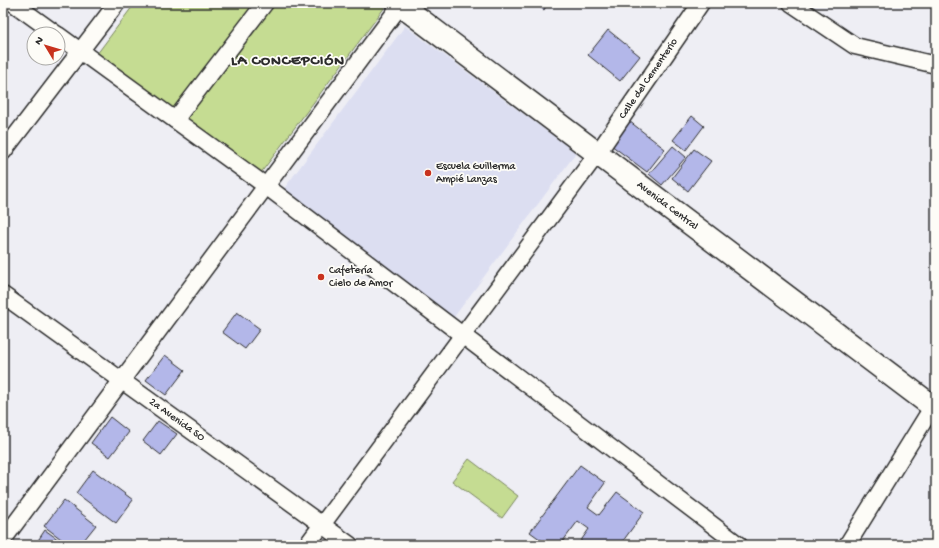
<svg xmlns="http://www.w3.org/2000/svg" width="939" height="548" font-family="'Gochi Hand',sans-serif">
<rect width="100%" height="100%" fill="#eeeef4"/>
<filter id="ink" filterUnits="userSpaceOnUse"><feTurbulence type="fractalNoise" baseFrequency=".025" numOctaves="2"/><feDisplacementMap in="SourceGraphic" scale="8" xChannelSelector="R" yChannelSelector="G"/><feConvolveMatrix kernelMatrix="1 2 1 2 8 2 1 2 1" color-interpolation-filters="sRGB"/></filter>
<g filter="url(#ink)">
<path fill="#dcdef1" d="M405,26L576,153L451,321L280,194Z"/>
<path fill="#c5dc92" stroke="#78845e" d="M135,3H379L385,7L260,174L97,54Z
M469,459L518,496L502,518L452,481Z"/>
<path fill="#b3b7e9" stroke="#2b2b2b" d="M534,3H548L544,10Z
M608,30L640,56L620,81L588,55Z
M692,116L704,126L686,150L673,140Z
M629,121L665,149L647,172L611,145Z
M673,146L686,157L662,185L649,174Z
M694,149L711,161L688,191L672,178Z
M237,312L260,329L245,349L222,332Z
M165,355L185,370L166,395L146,380Z
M110,417L129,432L110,457L91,443Z
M158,421L177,434L161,455L143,441Z
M580,465L605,483L588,507L599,515L617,492L644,512L620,545H583L580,542L589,529L578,521L560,545H548L530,532Z
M93,470L133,500L116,523L76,493Z
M64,500L96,525L80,545H69L44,526Z
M45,530L66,545H35Z"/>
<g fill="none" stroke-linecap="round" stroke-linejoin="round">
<g stroke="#2b2b2b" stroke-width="19">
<g id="street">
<path d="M13,3L56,34"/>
<path d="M791,3L855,46L936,65"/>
<path d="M58,35L266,186L739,545"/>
<path d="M175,120L265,3"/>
<path d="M3,152L117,3"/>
<path id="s1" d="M3,295L350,545"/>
<path d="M3,540L402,3"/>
<path id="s2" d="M307,545L597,154L701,3"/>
<path d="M847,545L933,406"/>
</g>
</g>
<g stroke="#2b2b2b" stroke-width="25">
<g id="secondary">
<path id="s3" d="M398,3L936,409"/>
</g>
</g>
<use href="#street" stroke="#fdfcf7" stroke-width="16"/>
<use href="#secondary" stroke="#fdfcf7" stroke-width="22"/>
</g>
</g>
<g fill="#c8321e" stroke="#fdfcf7" stroke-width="1.5">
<circle cx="428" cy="173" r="4"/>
<circle cx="321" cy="277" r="4"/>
</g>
<g text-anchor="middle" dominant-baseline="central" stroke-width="3.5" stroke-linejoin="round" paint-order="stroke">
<g font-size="11" fill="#2b2b2b" stroke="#fdfcf7">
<text stroke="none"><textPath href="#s2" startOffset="578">Calle del Cementerio</textPath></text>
<text stroke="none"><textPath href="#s3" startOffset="337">Avenida Central</textPath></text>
<text stroke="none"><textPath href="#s1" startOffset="214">2a Avenida SO</textPath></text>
</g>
<g font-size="11" fill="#2b2b2b" stroke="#fdfcf7" text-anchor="start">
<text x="436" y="167">Escuela Guillerma<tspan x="436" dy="13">Ampié Lanzas</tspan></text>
<text x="329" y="271">Cafetería<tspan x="329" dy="13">Cielo de Amor</tspan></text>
</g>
<g font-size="15" font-weight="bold" letter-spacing="1" fill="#2b2b2b" stroke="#fdfcf7">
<text x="288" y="61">LA CONCEPCIÓN</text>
</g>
</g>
<rect width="939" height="548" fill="none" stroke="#fdfcf7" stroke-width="16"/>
<rect x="8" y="8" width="923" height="532" fill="none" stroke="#2b2b2b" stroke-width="1.5" filter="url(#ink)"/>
<g transform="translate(46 46) rotate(308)"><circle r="19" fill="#fdfcf7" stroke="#a9a8a5"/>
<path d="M0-3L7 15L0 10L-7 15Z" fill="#c8321e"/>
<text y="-6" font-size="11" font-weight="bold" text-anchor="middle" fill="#2b2b2b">N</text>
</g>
</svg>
